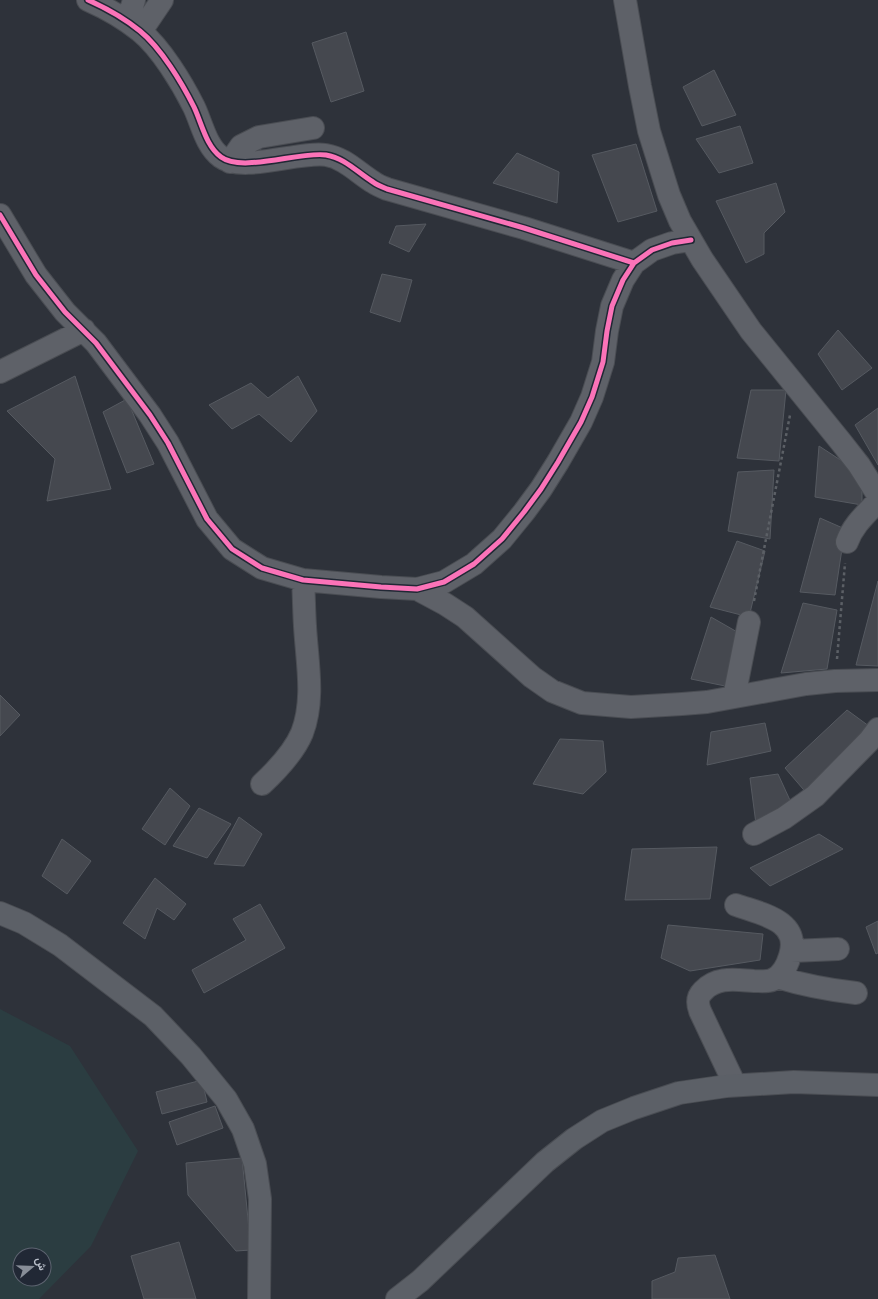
<svg xmlns="http://www.w3.org/2000/svg" width="878" height="1299" font-family="'Archivo Narrow',Vazirmatn,sans-serif">
<rect width="100%" height="100%" fill="#2e323a"/>
<path fill="#2b3d41" fill-rule="evenodd" d="M0,1009L70,1046L138,1151L91,1246L39,1299H0ZM20,1255H44V1279H20Z"/>
<path fill="#45484f" stroke="#565a61" d="M346,32L364,91L331,102L312,43Z
M714,70L736,115L702,126L683,87Z
M740,126L753,163L719,173L696,139Z
M636,144L657,211L618,222L592,155Z
M517,153L559,172L557,203L493,183Z
M776,183L785,212L764,233V254L746,263L716,201Z
M426,224L409,252L389,243L396,226Z
M382,274L412,280L400,322L370,312Z
M838,330L872,368L842,390L818,354Z
M75,376L111,489L47,501L55,459L7,411Z
M298,376L317,411L291,442L259,414L232,429L209,405L251,383L268,398Z
M751,390H786L779,461L737,458Z
M127,399L154,464L127,473L103,412Z
M878,408V465L855,425Z
M819,446L862,474V505L815,497Z
M774,470L770,539L728,531L738,472Z
M820,518L845,529L835,595L800,592Z
M737,541L765,551L749,617L710,607Z
M878,581V666L856,665Z
M803,603L837,610L827,669L781,673Z
M711,617L739,633L730,687L691,679Z
M0,695L20,715L0,736Z
M847,710L873,729L809,796L785,768Z
M765,723L771,751L707,765L711,732Z
M560,739L603,741L606,772L583,794L533,784Z
M778,774L794,809L756,824L750,778Z
M170,788L190,806L165,845L142,829Z
M199,808L231,824L207,858L173,846Z
M239,817L262,834L244,866L214,864Z
M819,834L843,849L770,886L750,868Z
M62,839L91,861L67,894L42,876Z
M717,847L710,899L625,900L632,849Z
M155,878L186,904L174,920L157,908L145,939L123,923Z
M260,904L285,948L204,993L192,970L246,940L233,919Z
M878,921V953L876,954L866,927Z
M668,925L763,934L760,960L690,971L661,958Z
M202,1080L207,1102L162,1114L156,1092Z
M215,1106L223,1128L177,1145L169,1122Z
M242,1158L251,1250L236,1251L188,1195L186,1163Z
M179,1242L196,1299H144L131,1256Z
M715,1255L730,1299H652V1281L675,1272L678,1258Z"/>
<g fill="none" stroke-linecap="round" stroke-linejoin="round">
<g stroke="#4a4d53" stroke-width="24">
<path id="minor" d="M88,0C106,8 124,18 140,31C161,48 182,83 194,107C202,124 206,146 221,157C242,173 300,151 326,155C345,158 358,173 373,182C377,185 382,187 387,189L524,228L634,263
M625,0L640,86L649,131L669,195L680,221L702,259L751,331L841,442L859,465L878,495
M126,20L131,10L134,0
M141,31L162,0
M230,162L241,146L259,137L313,128
M0,215L36,275L65,312L96,343L150,415L168,443L207,519L232,549L262,568L303,580L381,587L417,589L444,582L474,564L502,539L524,512L541,489L558,462L581,422L592,397L603,362L607,331L612,306L623,280L634,263L652,250L672,243L691,240
M0,372L84,330
M847,542C853,525 866,514 878,501
M417,589L445,604L465,617L532,677L552,691L582,703L631,707L682,704L707,702L806,684L835,681L878,680
M734,697L749,622
M262,784C277,770 294,752 302,733C315,699 307,662 305,626C304,611 304,596 303,580
M754,834L784,818L815,796L869,741L878,729
M792,951L838,949
M777,977C803,985 829,990 856,993
M735,1085L700,1011C697,1003 697,997 703,991C717,976 736,980 754,981C760,981 767,982 772,980C782,976 787,966 790,956C801,920 761,914 736,905"/>
</g>
<g stroke="#4a4d53" stroke-width="24">
<path id="secondary" d="M0,913L24,923L60,945L153,1016L191,1056L226,1099L243,1129L255,1164L260,1199L259,1299
M397,1299L420,1281L545,1162L574,1139L602,1121L634,1108L679,1093L727,1086L794,1082L878,1085"/>
</g>
<path stroke="#5c6066" stroke-width="2.5" stroke-dasharray="3 3" stroke-linecap="butt" d="M754,601L790,415
M837,659L845,563"/>
<use href="#minor" stroke="#5e6168" stroke-width="22"/>
<use href="#secondary" stroke="#5c6067" stroke-width="22"/>
<g stroke="#212835" stroke-width="8">
<path id="cycleway" d="M88,0C106,8 124,18 140,31C161,48 182,83 194,107C202,124 206,146 221,157C242,173 300,151 326,155C345,158 358,173 373,182C377,185 382,187 387,189L524,228L634,263
M0,215L36,275L65,312L96,343L150,415L168,443L207,519L232,549L262,568L303,580L381,587L417,589L444,582L474,564L502,539L524,512L541,489L558,462L581,422L592,397L603,362L607,331L612,306L623,280L634,263L652,250L672,243L691,240"/>
</g>
<use href="#cycleway" stroke="#fb73b8" stroke-width="5"/>
</g>
<g transform="translate(32 1267) rotate(71)"><circle r="19" fill="#212835" stroke="#5e6471"/>
<path d="M0-3L7 15L0 10L-7 15Z" fill="#888e98"/>
<text y="-6" font-size="11" font-weight="bold" text-anchor="middle" fill="#b9bfca">ش</text>
</g>
</svg>
